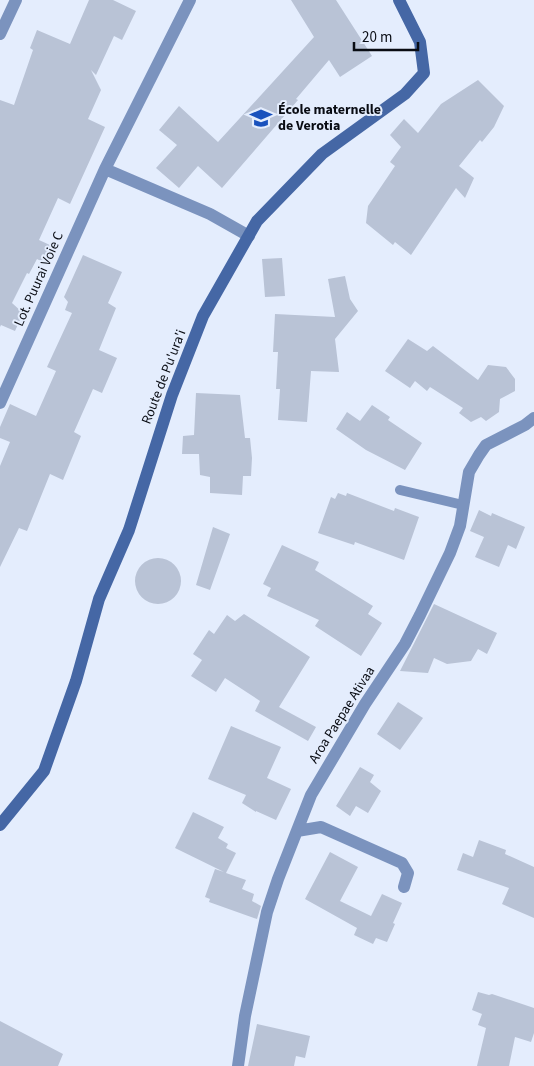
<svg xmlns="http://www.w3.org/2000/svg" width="534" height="1066" font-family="'Source Sans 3',sans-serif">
<rect width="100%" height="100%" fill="#e4edfd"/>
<path fill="#b9c3d6" d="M89,0H113L136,11L122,40L114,36L96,75L91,70L101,90L88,119L105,127L70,204L58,198L39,240L52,246L43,262L37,259L29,274L27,273L12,303L23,313L15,331L1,325L0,327V100L14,105L33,50L30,48L37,30L70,44Z
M291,0H336L372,56L340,77L329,60L296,99L298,100L222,188L198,166L179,188L156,168L177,145L159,130L179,106L218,142L314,37Z
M478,80L504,106L494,127L482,142L480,140L459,166L474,178L465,198L456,188L411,255L395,242L393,245L366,223L368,206L395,166L390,162L401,147L390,135L404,119L418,133L441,104Z
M83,255L122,272L108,303L116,308L99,350L117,358L102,393L93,389L74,432L81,436L63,480L50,474L27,531L19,528L0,567V466L10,442L0,438V427L10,404L36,416L56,371L47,367L72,313L65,310L68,302L64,297Z
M282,258L285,296L265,297L262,259Z
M345,276L350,299L358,311L335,339L339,372L311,371L307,422L278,420L280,389H276L278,352H273L275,314L335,317L328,279Z
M408,339L427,351L433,346L478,380L488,365L506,367L515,379V391L500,399L499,412L486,421L481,417L471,422L459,413L463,408L430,387L427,391L415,381L410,388L385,371Z
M196,393L240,395L245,438H250L252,458L251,476H243L242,495L210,493V477L200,475L199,454H182L183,436L194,435Z
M372,405L390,417L388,420L422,443L405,470L366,450L336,429L347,412L360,421Z
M338,493L346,496L347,493L394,511L395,508L419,517L404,560L355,542L354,545L318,533L331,497L335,499Z
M479,510L491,516L492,513L525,527L516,549L508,545L499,567L475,557L484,537L470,531Z
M213,527L230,534L210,590L196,585Z
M282,545L319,562L315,570L373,606L368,614L382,623L361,656L315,626L319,620L267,596L271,588L263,584Z
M135 581a23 23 0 1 1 46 0a23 23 0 1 1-46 0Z
M434,604L497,633L487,654L478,649L471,661L447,664L434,658L428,673L400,671Z
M244,614L310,657L279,707L316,727L308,741L255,711L260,701L225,678L216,692L191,676L202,660L193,654L209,630L214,634L227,615L235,621Z
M398,702L423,718L400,750L377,734Z
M231,726L281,747L267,778L291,789L276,820L256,811V812L242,803L246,795L208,779Z
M360,767L374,775L370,782L381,791L368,813L356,806L350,816L336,806Z
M193,812L224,827L218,838L228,844L226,848L236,853L226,873L246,880L242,889L254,894L252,901L261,906L257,919L209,902L210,899L205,897L215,869L224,872L175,848Z
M479,840L506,850L505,854L534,867V918L502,904L509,888L457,870L463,853L473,857Z
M330,852L358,867L340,901L371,916L382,894L402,903L393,923L395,924L387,942L376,938L373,944L354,935L357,928L305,899Z
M478,992L489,995L492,994L534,1008V1033L531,1042L515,1037L509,1066H477L486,1028L478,1025L482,1014L472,1010Z
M0,1021L63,1054L58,1066H0Z
M257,1024L310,1036L305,1058L296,1056L294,1066H248Z"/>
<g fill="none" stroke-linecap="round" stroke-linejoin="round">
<path stroke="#7b93be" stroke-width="10" d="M400,490L463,505"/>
<path stroke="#7b93be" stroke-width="12" d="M0,34L16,0
M105,169L210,214L249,236
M0,403L105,169L190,0
M297,831L321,827L402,863L408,873L404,887
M238,1066L245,1016L267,912L278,879L311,795L365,704L405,644L420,615L450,553L460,526L469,472L479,455L486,445L525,425L534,418"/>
<path stroke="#4567a5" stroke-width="12" d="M0,825L44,771L76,681L99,599L129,530L172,395L203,316L257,221L322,154L405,94L424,73L420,42L399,0"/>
</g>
<defs>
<g id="school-bare" transform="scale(1.725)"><path d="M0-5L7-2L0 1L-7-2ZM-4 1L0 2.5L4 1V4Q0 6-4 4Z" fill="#1951bd" stroke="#e4edfd" stroke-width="2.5" paint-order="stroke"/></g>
</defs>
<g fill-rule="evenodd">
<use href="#school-bare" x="261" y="118"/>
</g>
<g text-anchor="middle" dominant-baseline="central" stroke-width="4" stroke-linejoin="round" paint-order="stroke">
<g font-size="14" font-weight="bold" fill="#090c13" stroke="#e4edfd" text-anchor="start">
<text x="278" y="110">École maternelle<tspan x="278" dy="16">de Verotia</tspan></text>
</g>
<g font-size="14" fill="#090c13" stroke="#e4edfd">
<text transform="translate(39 279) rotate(-66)">Lot. Puurai Voie C</text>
<text transform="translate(164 377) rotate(-69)">Route de Pu'ura'i</text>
<text transform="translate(342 715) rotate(-58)">Aroa Paepae Ativaa</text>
</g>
</g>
<path d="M354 42v8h64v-8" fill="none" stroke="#090c13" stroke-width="2.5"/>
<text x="362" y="42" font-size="15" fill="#090c13" stroke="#e4edfd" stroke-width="4" paint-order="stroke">20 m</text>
</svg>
